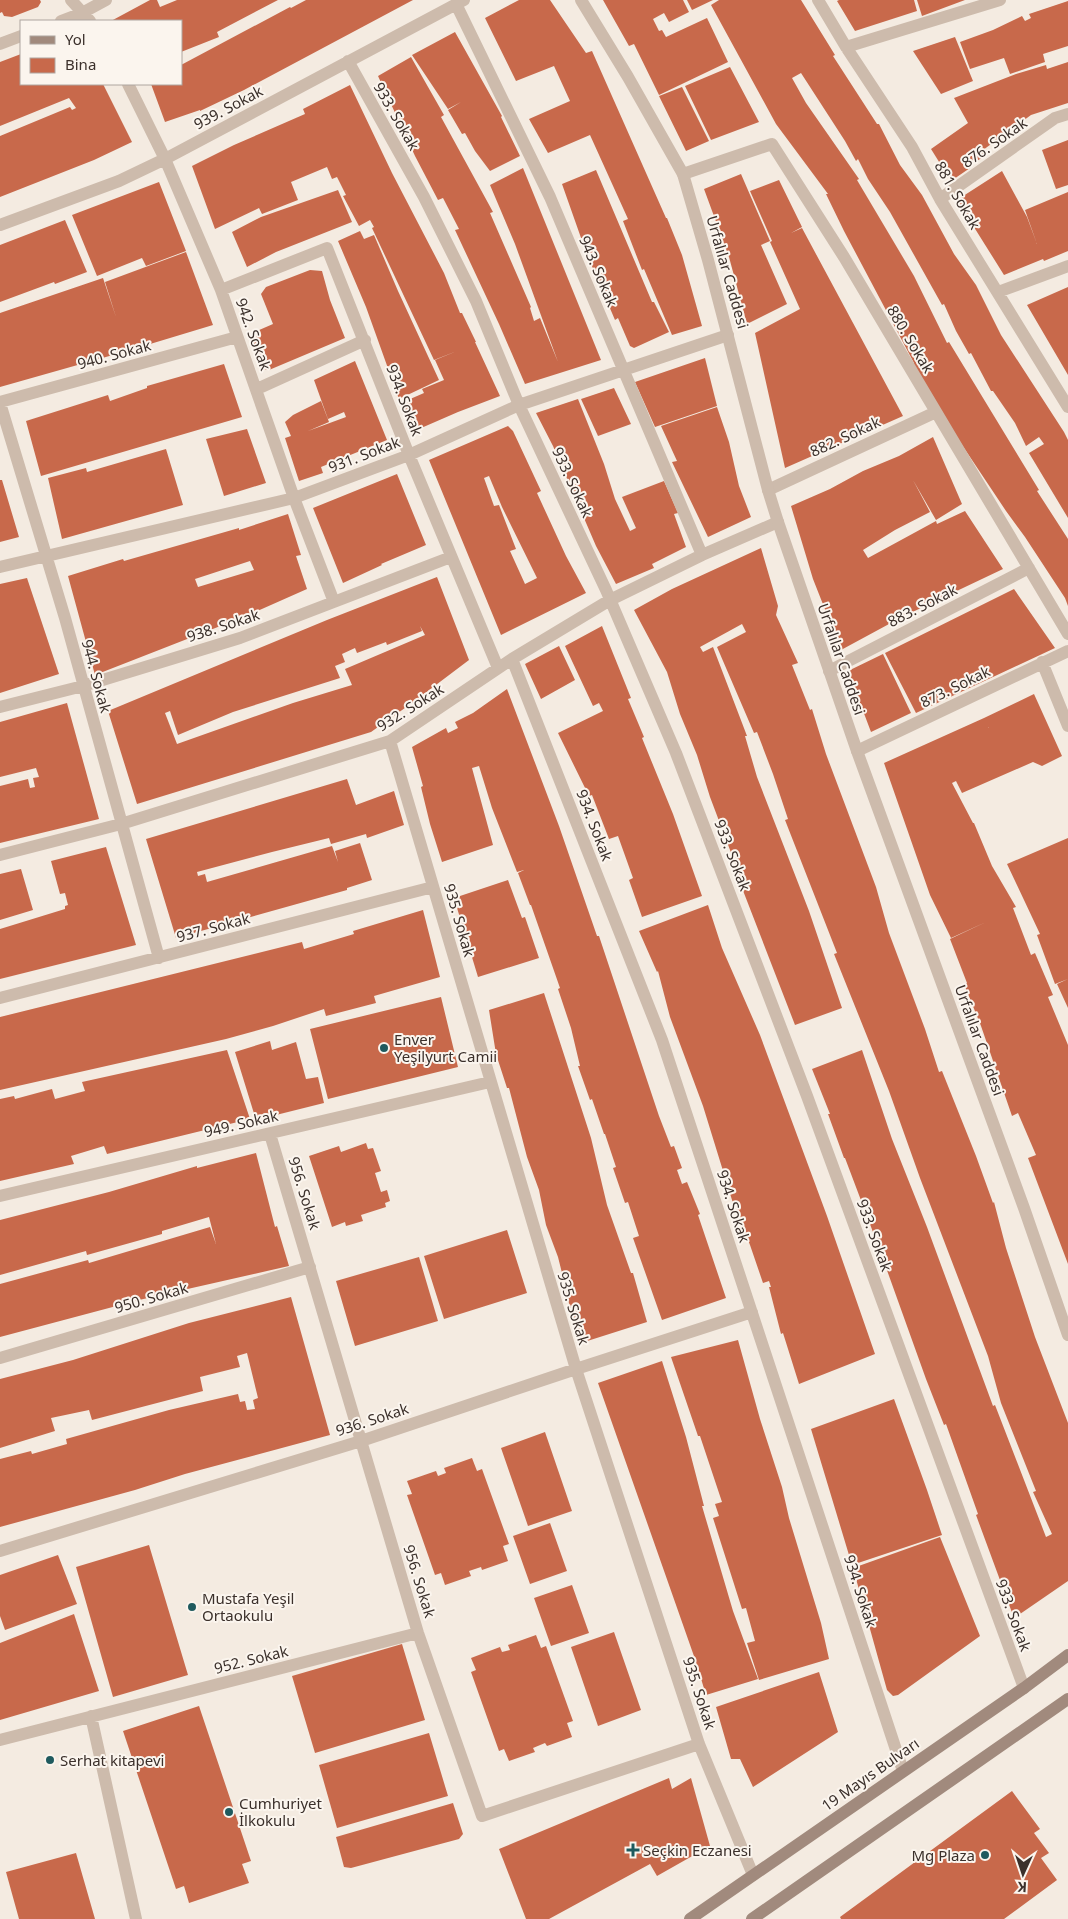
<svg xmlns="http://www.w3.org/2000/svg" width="1068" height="1919" font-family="'Noto Sans',sans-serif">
<rect width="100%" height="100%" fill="#f4ebe1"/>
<path fill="#c8694b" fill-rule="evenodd" d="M0,0H40L41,2L38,7L12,17L4,16L2,12L0,13Z
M150,0H157L160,7L177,0H278L217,32L219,37L181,52V21H111Z
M306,0H413L244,90L200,111V110L165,122L151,84H181V65L290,7L291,8Z
M519,0H550L586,53L592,51L666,218H667L682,255L702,326L672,335L644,269L642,270L623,221L628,219L590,135L548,153L529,119L570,101L554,66L516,81L485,18Z
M603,0H683L689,12L669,22L664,13L653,19L659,31L662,30L666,37L707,18L728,62L659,95L634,44L629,46Z
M687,0H713L692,10Z
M719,0H801L835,55L833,56L877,124H879L900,165L922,195L954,254L976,285L1001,335L1064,432L1068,440V518L1029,453L1044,444L1039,437L1026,446L1015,423L993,391H991L971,353L969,354L956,331L944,304L942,305L890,212L868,179L858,159L856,161L845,141L801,73L792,78L806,103L859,179L857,180L914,276L947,343L949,342L1039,490L1037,491L1068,539V606L1065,598L1025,537L1006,511L944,418L912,364L914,363L844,231L826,194H828L776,124L711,5Z
M839,0H914L917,11L855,31L837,1Z
M917,0H965L922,16Z
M1068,1V46L1043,54L1045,62L1010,74L1004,58L970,69L960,42L993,30L1022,16L1025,21L1031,18L1029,14Z
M455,32L502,116L501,117L520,156L490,171L475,151L465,133L462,134L448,110L461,102L448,109L412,55Z
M955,37L973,81L941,94L913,51Z
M21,54V84H103L132,142L94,160L0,197V136L70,107L72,110L76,108L69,98L0,126V62Z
M411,57L444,115L441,117L493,212L490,213L531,307L530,308L534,321L540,318L558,362L515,244L490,185L523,168L601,360L525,384L499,324L455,230L459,229L443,198L438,200L415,156L378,76Z
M1068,62V103L1031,115L983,150L987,155L968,166L970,168L951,181L931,149L968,123L954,98L1016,74L1046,65L1047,69Z
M730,67L759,122L711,140L685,86Z
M350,85L392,173L444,273L460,313H462L476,342H475L500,396L458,412L412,432L401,403L424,393L422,389L444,380L435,360L457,351L434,360L372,228L374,227L370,220L359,226L343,196L346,195L337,177L332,179L327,167L291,182L298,200L262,214L259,208L215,229L192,166L234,145L305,114L303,109Z
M682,87L709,141L686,151L659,96Z
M1068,140V185L1056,189L1042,150Z
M596,170L652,302H654L669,332L634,348L630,346L618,318L615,320L586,252L562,184Z
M1002,171L1027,217L1037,244L1025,210L1068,192V251L1044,261L1043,259L1004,275L957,200Z
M741,174L770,241L761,245L787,304L747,324L729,257L704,189Z
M779,180L802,227L791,233L802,228L903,416L785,468L755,333L800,309L770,242L772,241L750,191Z
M159,182L186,251L146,266L142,258L97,276L72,215Z
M338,190L352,222L276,252L247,267L232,232L261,217Z
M65,220L87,272L55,284L54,282L0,302V245Z
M360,231L364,239L374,235L398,291L439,380L399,399L366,307L338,241Z
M186,252L213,325L127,351L0,387V313L103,278L116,317L105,282Z
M310,270L322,271L330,300L345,338L269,370L262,369L248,335L273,324L261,294L266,287Z
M1068,287V375L1027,305Z
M705,358L717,406L655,427L635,382Z
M355,361L387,440L321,467L323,473L299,481L285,438L291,436L285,422L293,415L321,401L329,422L308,431L346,417L344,412L328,419L314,380Z
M224,364L242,417L41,476L26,421L108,395L110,401L147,388V386Z
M614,388L631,424L598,436L581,399Z
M578,399L604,464L615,499L630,531L636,528L622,497L664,481L678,513L674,514L686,547L652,564L654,568L616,584L596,546L553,446L536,413Z
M717,407L729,442L739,486L751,517L708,537L672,462L677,461L661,426Z
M508,426L513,431L541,491L537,493L566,556L586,593L501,635L429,460ZM489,476L502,507L537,578L525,584L510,551L516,549L499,505L494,506L484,478Z
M247,429L266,483L224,496L206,439Z
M933,437L962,504L936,520L913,480L930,512L895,530L863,550L868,558L936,521L937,524L965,511L1003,569L902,617L841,650L813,579L791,506L830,489L863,471L899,456Z
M166,449L183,505L62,539L48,478L86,468L87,472Z
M397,474L426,545L381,564L382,565L343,583L313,508Z
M0,480H2L19,537L0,542Z
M288,514L301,555L296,556L307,589L246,616L95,675L68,576L123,559L124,561L239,528V530ZM250,561L254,570L198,587L195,579Z
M761,548L778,606L776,615L798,663L792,665L810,710L812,709L826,754L876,887L889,933L925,1029L939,1072L942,1071L976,1156L993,1203L994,1202L1006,1248L1035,1337L1068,1423V1581L1014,1618L976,1515L978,1514L946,1424L944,1425L926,1379L879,1248L845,1158H844L828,1114H830L812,1069L862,1050L892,1139L927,1227L993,1406L995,1405L1046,1537L1052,1534L1033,1492L1036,1491L1001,1403L988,1356L920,1178L889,1091L834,954L837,953L785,820L788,819L773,774L757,732L754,733L717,647L746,632L742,624L700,647L703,652L713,647L747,736H745L757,777L809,911L842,1008L795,1025L742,888L744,887L710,797L697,755L680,714L667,672L634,610L672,589Z
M437,577L469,660L412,703L371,732L137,804L108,711L327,620ZM420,626L425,635L345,669L352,685L293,703L177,744L165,713L170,711L178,735L233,712L340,678L335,666L345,662L342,654L355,648L357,653L386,642L387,645L422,631Z
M27,578L59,674L0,693V584Z
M1014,589L1055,648L916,713L885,653Z
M602,626L631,698L628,699L644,737L642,738L673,814L702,896L642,917L629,880L633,878L618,836L609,839L592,795L589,796L558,733L603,711L599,703L593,706L565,646Z
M559,646L575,680L541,699L525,664Z
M883,654L911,713L871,732L848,671Z
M507,689L559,826L597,936H599L659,1116L671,1147L674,1146L682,1168L677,1170L682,1184L687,1182L700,1214L698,1215L726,1298L662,1320L633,1238L639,1236L628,1202L625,1203L613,1168L616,1167L605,1134H604L592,1099L590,1100L578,1066H580L571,1028L558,989L560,988L531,905H530L518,873L524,870L517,872L492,808L479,766L472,768L493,845L442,862L430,824L421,787L423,786L412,747L446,728L448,733L458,728L455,722L473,713Z
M1034,694L1062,756L1042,766L1033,762L962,793L956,781L952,783L973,823H974L992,866L1016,907L1013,908L1031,955L1035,953L1053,995L1048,997L1068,1045V1264L1028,1158L1036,1155L1018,1113L1012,1116L981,1026L964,984L967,983L950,939L986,922L951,938L930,895L884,763L984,718L989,728L984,718Z
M67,703L99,819L0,843V786L28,779L30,788L35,787L33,778L39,777L36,768L0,777V722Z
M347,779L356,805L394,791L404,825L367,838L366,834L331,844L329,838L272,852L197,872L198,876L205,874L207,882L332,846L338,862L335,851L360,843L372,880L347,888V890L176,938L146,839Z
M1068,838V979L1055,984L1037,935L1040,934L1007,864Z
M106,847L136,945L0,979V929L65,909V906L68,905L65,893L60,894L51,861Z
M21,869L33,910L0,920V874Z
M508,880L522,918L525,917L539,958L478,977L454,898Z
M708,905L722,948L760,1035L827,1216L875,1354L799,1384L783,1333L781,1334L769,1287H771L769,1281L763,1283L750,1245L732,1200L703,1106L670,1017L658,971L657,972L639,931Z
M423,910L440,977L374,996L376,1003L326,1016L324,1009L273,1026L226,1039L0,1090V1017L302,942L304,949L354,934L353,931Z
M1068,979V1008L1057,984Z
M544,993L591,1138L607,1205L631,1273H633L647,1322L581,1343L566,1293H567L558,1257L546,1225L539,1190L527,1157L509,1088H507L496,1054L489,1010Z
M441,997L458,1067L328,1099L310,1029Z
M270,1041L272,1050L296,1042L306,1079L318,1077L324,1103L256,1120L235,1052Z
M227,1050L250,1119L107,1154L104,1146L71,1156L74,1164L0,1181V1099L14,1096L15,1099L52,1089L55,1099L85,1091L82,1082Z
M366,1143L368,1149L373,1148L381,1171L375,1173L381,1192L387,1190L390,1201L385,1203L386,1207L361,1215L363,1221L346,1226L345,1222L332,1227L309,1156L339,1146L341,1152Z
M256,1153L275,1227L277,1226L289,1266L139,1300L0,1337V1284L88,1260L89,1263L210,1227L216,1244L209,1217L162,1231V1234L87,1255L86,1251L0,1275V1220L109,1192L197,1166V1168Z
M507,1230L527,1293L444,1319L424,1256Z
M419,1257L438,1321L355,1346L336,1281Z
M291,1297L330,1435L185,1474L135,1490L0,1527V1459L31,1451L32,1454L67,1444L66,1439L169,1410L238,1394L240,1402L245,1401L247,1410L255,1409L253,1400L258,1398L247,1353L237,1356L240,1367L200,1377L203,1391L92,1420L89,1410L51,1418L55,1431L0,1448V1379L73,1360L189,1323Z
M738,1340L760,1419L782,1487L789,1518L821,1623L829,1659L759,1680L747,1643L755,1641L746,1608L742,1609L713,1518L719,1516L715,1504L722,1502L700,1436H698L671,1357Z
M662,1361L686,1437L704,1506H702L733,1611L758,1679L706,1695L695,1659L598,1383Z
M894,1399L927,1490L942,1535L852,1565L811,1429Z
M545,1432L572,1511L528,1526L501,1448Z
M472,1458L477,1471L482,1469L509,1544L503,1546L508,1561L482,1570L481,1567L469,1571L471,1576L445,1585L441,1573L435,1575L407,1495L412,1494L407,1481L436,1471L438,1476L446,1473L444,1468Z
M550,1523L567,1571L530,1584L513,1536Z
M940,1537L980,1636L898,1695L893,1696L887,1690L853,1568Z
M149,1545L188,1675L113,1697L76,1567Z
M58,1555L77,1604L5,1630L0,1616V1575Z
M572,1585L589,1633L551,1646L534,1598Z
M74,1614L99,1691L0,1720V1643Z
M614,1632L641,1710L598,1726L571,1647Z
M536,1635L541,1648L546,1646L573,1721L567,1723L572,1737L547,1746L545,1743L533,1748L535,1752L509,1761L504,1749L499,1751L471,1672L476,1670L471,1658L500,1647L502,1652L510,1650L508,1645Z
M402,1644L425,1720L315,1753L292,1676Z
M819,1672L838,1732L753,1787L740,1759H731L716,1707Z
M199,1706L251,1861L242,1864L249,1883L189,1903L184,1886L176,1889L123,1731Z
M429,1733L448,1796L337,1828L319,1765Z
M669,1778L672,1789L691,1778L710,1846L657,1876L650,1864L549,1919H526L499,1849Z
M1012,1791L1040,1829L1034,1833L1049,1853L1041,1858L1057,1880L1004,1919H841L840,1917Z
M453,1803L463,1834L459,1839L351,1868L344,1867L336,1837Z
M76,1853L95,1919H19L6,1872Z"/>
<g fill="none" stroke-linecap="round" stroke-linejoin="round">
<path stroke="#cdbbac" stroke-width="12" d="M71,0L90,21
M818,0L846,47L912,147L940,199L1068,407
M456,4L550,197L702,555
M61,21L82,13L106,0
M0,44L21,36
M846,47L1000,0
M348,61L424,197L476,301L519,405L606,590L676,753L807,1096L1024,1688
M128,84L165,159L221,290L294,498L334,602
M683,174L772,144L844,257L1068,634
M940,199L1055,118L1068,114
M0,225L119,181L165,159L464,0
M221,290L327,248L409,455L498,668
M998,292L1068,266
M257,389L365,340
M0,402L237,337
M0,403L65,618L159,958
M768,490L936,412
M0,567L294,498L409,455L519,405L728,335
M512,659L662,1040L903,1771
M1042,662L1068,726
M829,671L1029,568
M0,707L83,686L240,638L451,557
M390,741L576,1369L699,1744L753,1875
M857,751L1068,651
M0,855L121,824L390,741L512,659L610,600L702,555L778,522
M0,998L433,887
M270,1134L418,1633L482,1816L699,1744
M0,1196L490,1082
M0,1358L310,1267
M0,1551L361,1441L576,1369L752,1312
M91,1716L136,1919
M0,1740L418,1633"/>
<path stroke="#cdbbac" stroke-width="12" d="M581,0L628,77L683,174L708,260L768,490L778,522L857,751L1024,1208L1068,1335"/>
<path stroke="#a18a7d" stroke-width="12" d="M690,1919L1024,1688L1068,1655
M752,1919L1068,1699"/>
</g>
<g fill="#1f5a5e" stroke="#fbf5ee" stroke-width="2">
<circle cx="384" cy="1048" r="5"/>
<circle cx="192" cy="1607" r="5"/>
<circle cx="50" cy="1760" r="5"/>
<circle cx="229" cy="1812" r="5"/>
<path d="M630.5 1842.5h5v5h5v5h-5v5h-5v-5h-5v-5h5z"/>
<circle cx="985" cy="1855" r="5"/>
</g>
<g text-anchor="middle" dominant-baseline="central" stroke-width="4" stroke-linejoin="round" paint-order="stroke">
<g font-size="15" fill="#3b302b" stroke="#fbf5ee">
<text transform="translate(228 107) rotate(-28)">939. Sokak</text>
<text transform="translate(397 116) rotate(60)">933. Sokak</text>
<text transform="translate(994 142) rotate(-35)">876. Sokak</text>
<text transform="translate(958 195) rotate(60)">881. Sokak</text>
<text transform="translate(599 271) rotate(67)">943. Sokak</text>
<text transform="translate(728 272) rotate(74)">Urfalılar Caddesi</text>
<text transform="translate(254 334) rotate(70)">942. Sokak</text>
<text transform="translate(911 339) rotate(59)">880. Sokak</text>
<text transform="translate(114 354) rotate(-15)">940. Sokak</text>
<text transform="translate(405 400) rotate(69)">934. Sokak</text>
<text transform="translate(845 436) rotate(-25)">882. Sokak</text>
<text transform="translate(364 454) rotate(-21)">931. Sokak</text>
<text transform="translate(573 482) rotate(65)">933. Sokak</text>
<text transform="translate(922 605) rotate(-27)">883. Sokak</text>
<text transform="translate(223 625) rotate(-18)">938. Sokak</text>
<text transform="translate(842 659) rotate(71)">Urfalılar Caddesi</text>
<text transform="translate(97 676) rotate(75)">944. Sokak</text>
<text transform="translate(955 686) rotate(-26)">873. Sokak</text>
<text transform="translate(410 707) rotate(-32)">932. Sokak</text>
<text transform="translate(595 825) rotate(69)">934. Sokak</text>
<text transform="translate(733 855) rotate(69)">933. Sokak</text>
<text transform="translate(460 920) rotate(74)">935. Sokak</text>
<text transform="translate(213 927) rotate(-15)">937. Sokak</text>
<text transform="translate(980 1040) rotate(70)">Urfalılar Caddesi</text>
<text transform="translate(241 1123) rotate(-13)">949. Sokak</text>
<text transform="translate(305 1193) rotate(73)">956. Sokak</text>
<text transform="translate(734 1206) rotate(72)">934. Sokak</text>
<text transform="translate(875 1235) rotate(70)">933. Sokak</text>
<text transform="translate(151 1297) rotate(-16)">950. Sokak</text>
<text transform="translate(574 1308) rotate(73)">935. Sokak</text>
<text transform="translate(372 1419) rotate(-18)">936. Sokak</text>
<text transform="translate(420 1581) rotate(73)">956. Sokak</text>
<text transform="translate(861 1591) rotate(72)">934. Sokak</text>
<text transform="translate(1014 1615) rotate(70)">933. Sokak</text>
<text transform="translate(251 1659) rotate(-14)">952. Sokak</text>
<text transform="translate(700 1693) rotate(72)">935. Sokak</text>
<text transform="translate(870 1774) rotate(-35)">19 Mayıs Bulvarı</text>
</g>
<g font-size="15" fill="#3b302b" stroke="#fbf5ee" text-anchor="start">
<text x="394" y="1039">Enver<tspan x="394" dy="17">Yeşilyurt Camii</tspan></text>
<text x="202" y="1598">Mustafa Yeşil<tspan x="202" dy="17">Ortaokulu</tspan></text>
<text x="60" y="1760">Serhat kitapevi</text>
<text x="239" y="1803">Cumhuriyet<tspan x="239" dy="17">İlkokulu</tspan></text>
<text x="643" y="1850">Seçkin Eczanesi</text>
<text x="975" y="1855" text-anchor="end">Mg Plaza</text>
</g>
</g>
<rect x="20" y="20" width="162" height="65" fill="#fbf5ee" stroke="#aea6a0"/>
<rect x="30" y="36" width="25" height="8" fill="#a18a7d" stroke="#aea6a0"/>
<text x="65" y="45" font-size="15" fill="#3b302b">Yol</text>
<rect x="30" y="58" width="25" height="15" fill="#c8694b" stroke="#aea6a0"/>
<text x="65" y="70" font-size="15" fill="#3b302b">Bina</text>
<g transform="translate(1023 1874) rotate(183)" stroke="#fbf5ee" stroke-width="4" paint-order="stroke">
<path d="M0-4L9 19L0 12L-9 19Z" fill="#3b302b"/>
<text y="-8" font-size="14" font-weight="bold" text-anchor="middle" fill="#3b302b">K</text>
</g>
</svg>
